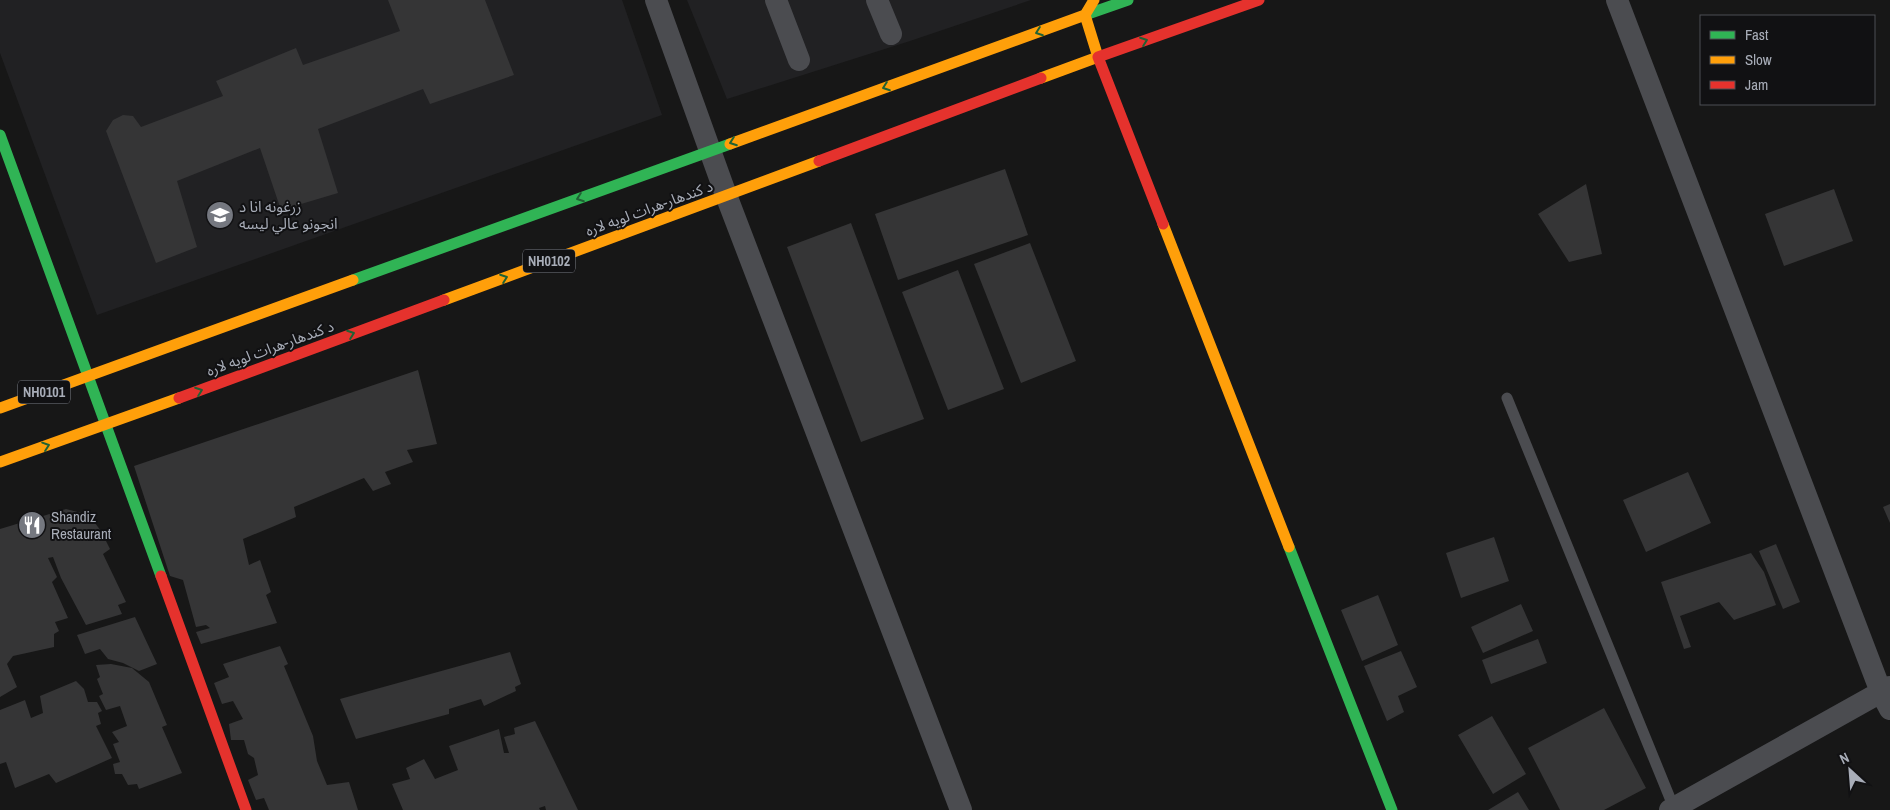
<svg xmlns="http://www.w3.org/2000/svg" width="1890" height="810" font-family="'Archivo Narrow','Noto Sans Arabic',sans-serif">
<rect width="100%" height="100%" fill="#171717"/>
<path fill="#212123" d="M0,0H622L662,115L97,315L0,53Z
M687,0H1031L910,41L727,99Z"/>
<path fill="#353536" d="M388,0H485L514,75L430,104L423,89L318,129L338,193L281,210L260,148L177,181L197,247L156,263L106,131L113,120L123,115L133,116L141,127L223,96L216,81L296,48L303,65L400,31Z
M1005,169L1028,235L898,280L875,214Z
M1586,184L1602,254L1569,262L1538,214Z
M1834,189L1853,241L1784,266L1765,214Z
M851,223L924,419L861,442L787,247Z
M1030,243L1076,361L1021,383L974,264Z
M958,270L1004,389L948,410L902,292Z
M418,370L437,444L407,450L413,462L385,472L391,484L373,491L364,478L294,507L296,517L243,539L249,565L260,560L271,592L266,595L277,623L201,644L196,632L210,628L206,625L196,627L183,580L170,576L134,466Z
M1688,472L1711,523L1646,552L1623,500Z
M1890,504V523L1883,507Z
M66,509L89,515L101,531L110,549L103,554L126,602L118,605L122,614L86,625L61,578L53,557L48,558L57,577L52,582L68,618L55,622L59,631L54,634V647L13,656L7,664L17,687L0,697V529Z
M1494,537L1509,581L1461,598L1446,553Z
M1776,544L1800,602L1783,609L1759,551Z
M1751,553L1764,572L1776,605L1734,620L1719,602L1680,616L1691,647L1684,649L1661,582Z
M1378,595L1398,645L1362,661L1341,610Z
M1521,604L1533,631L1483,653L1471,627Z
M135,617L157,664L139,671L123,663L108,659L100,649L85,654L77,635Z
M1538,639L1547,663L1491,684L1482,660Z
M280,646L288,664L284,666L313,736L317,761L327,785L349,782L358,810H269L264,798L256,800L248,780L258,775L254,758L248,754L244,740H231L229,724L243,719L233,701L222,704L214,683L229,677L223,664Z
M1401,651L1417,687L1398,696L1404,712L1387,721L1364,666Z
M510,652L521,684L515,687L516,691L484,706L481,699L449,709V714L356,739L340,699Z
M111,664L132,668L149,682L167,725L162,727L182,773L139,789L137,784L128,785L122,774H115L113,764L120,762L113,744L119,742L112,732L127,726L120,706L106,710L99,696L103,694L97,679L100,677L96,665Z
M76,681L84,689L88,702H97L102,711L98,713L101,724L96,726L112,758L56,783L49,774L15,788L6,762L0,764V710L25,700L31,718L43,713L40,696Z
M1604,708L1646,788L1604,810H1560L1528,748Z
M1492,716L1526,774L1493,794L1458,735Z
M535,721L578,810H546L545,806L539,808L540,810H403L392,784L410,779L406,768L424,759L435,779L458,770L449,746L499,729L504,753H509L504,737L515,734L514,728Z
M1518,792L1529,810H1488Z"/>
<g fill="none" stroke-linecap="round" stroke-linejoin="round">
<path stroke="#4b4c50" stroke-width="11" d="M1507,398L1674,808"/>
<path stroke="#4b4c50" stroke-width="22" d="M656,0L726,195L961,810
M776,0L799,60
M877,0L891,34
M1617,0L1881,692L1890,709
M1670,810L1890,687"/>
<path stroke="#30b455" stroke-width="11" d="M1085,15L1128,0
M0,135L161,576
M353,280L730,144
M1289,547L1392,810"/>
<path stroke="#ff9f0a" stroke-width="11" d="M1041,78L1098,57L1085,15
M730,144L1085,15L1094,0
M1163,224L1289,547
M444,300L819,161
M0,408L353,280
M0,462L179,398"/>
<path stroke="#e5322d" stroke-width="11" d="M819,161L1041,78
M1163,224L1098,57L1259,0
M179,398L444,300
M161,576L246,810"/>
</g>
<defs><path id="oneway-chevron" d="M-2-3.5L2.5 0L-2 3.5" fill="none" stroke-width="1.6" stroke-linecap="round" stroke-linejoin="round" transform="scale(1.25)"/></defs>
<g stroke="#206234">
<use href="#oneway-chevron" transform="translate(1039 32) rotate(160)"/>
<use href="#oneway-chevron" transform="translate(1144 41) rotate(-20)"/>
<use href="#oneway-chevron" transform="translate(886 87) rotate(160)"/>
<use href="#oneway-chevron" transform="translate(733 142) rotate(160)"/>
<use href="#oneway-chevron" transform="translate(580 198) rotate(160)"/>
<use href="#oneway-chevron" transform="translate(504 278) rotate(-20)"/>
<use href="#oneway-chevron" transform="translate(351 334) rotate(-20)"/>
<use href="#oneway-chevron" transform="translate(199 391) rotate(-20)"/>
<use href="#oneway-chevron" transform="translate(46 446) rotate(-19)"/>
</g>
<defs>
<g id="school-disc" transform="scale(1.4375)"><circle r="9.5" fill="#757880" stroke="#111113"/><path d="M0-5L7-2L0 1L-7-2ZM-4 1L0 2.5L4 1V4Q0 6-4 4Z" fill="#fff"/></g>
<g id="restaurant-disc" transform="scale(1.4375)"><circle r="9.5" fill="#757880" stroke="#111113"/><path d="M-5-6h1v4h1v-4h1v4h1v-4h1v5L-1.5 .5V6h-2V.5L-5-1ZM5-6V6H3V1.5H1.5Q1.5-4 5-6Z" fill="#fff"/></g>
</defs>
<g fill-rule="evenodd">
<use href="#school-disc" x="220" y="215"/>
<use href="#restaurant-disc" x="32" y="525"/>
</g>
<g text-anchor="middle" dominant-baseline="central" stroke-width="4" stroke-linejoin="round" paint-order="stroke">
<g fill="#111113" stroke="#7b7e86" stroke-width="1">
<rect x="523" y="249.5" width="52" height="23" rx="4"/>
<rect x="18" y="380.5" width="52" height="23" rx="4"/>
</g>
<g font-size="14" font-weight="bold" fill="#a8adb8">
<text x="549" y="261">NH0102</text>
<text x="44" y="392">NH0101</text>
</g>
<g font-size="15" fill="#a8adb8" stroke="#111113" text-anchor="start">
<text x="239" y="206">زرغونه انا د<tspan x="239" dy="17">انجونو عالي لیسه</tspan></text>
<text x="51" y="516">Shandiz<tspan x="51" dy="17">Restaurant</tspan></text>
</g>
<g font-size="15" fill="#a8adb8" stroke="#111113">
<text transform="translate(649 208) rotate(-20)">د کندهار-هرات لويه لاره</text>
<text transform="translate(270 348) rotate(-20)">د کندهار-هرات لويه لاره</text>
</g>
</g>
<rect x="1700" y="15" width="175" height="90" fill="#111113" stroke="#4d4f55"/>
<rect x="1710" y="31" width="25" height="8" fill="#30b455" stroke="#4d4f55"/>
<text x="1745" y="40" font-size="15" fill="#a8adb8">Fast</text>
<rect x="1710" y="56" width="25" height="8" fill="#ff9f0a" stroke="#4d4f55"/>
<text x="1745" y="65" font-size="15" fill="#a8adb8">Slow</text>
<rect x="1710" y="81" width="25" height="8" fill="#e5322d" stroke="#4d4f55"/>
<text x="1745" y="90" font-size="15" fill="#a8adb8">Jam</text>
<g transform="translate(1850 770) rotate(334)" stroke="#111113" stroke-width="4" paint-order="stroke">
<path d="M0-4L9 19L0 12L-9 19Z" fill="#a8adb8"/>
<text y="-8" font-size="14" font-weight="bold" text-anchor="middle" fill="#a8adb8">N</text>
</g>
</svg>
